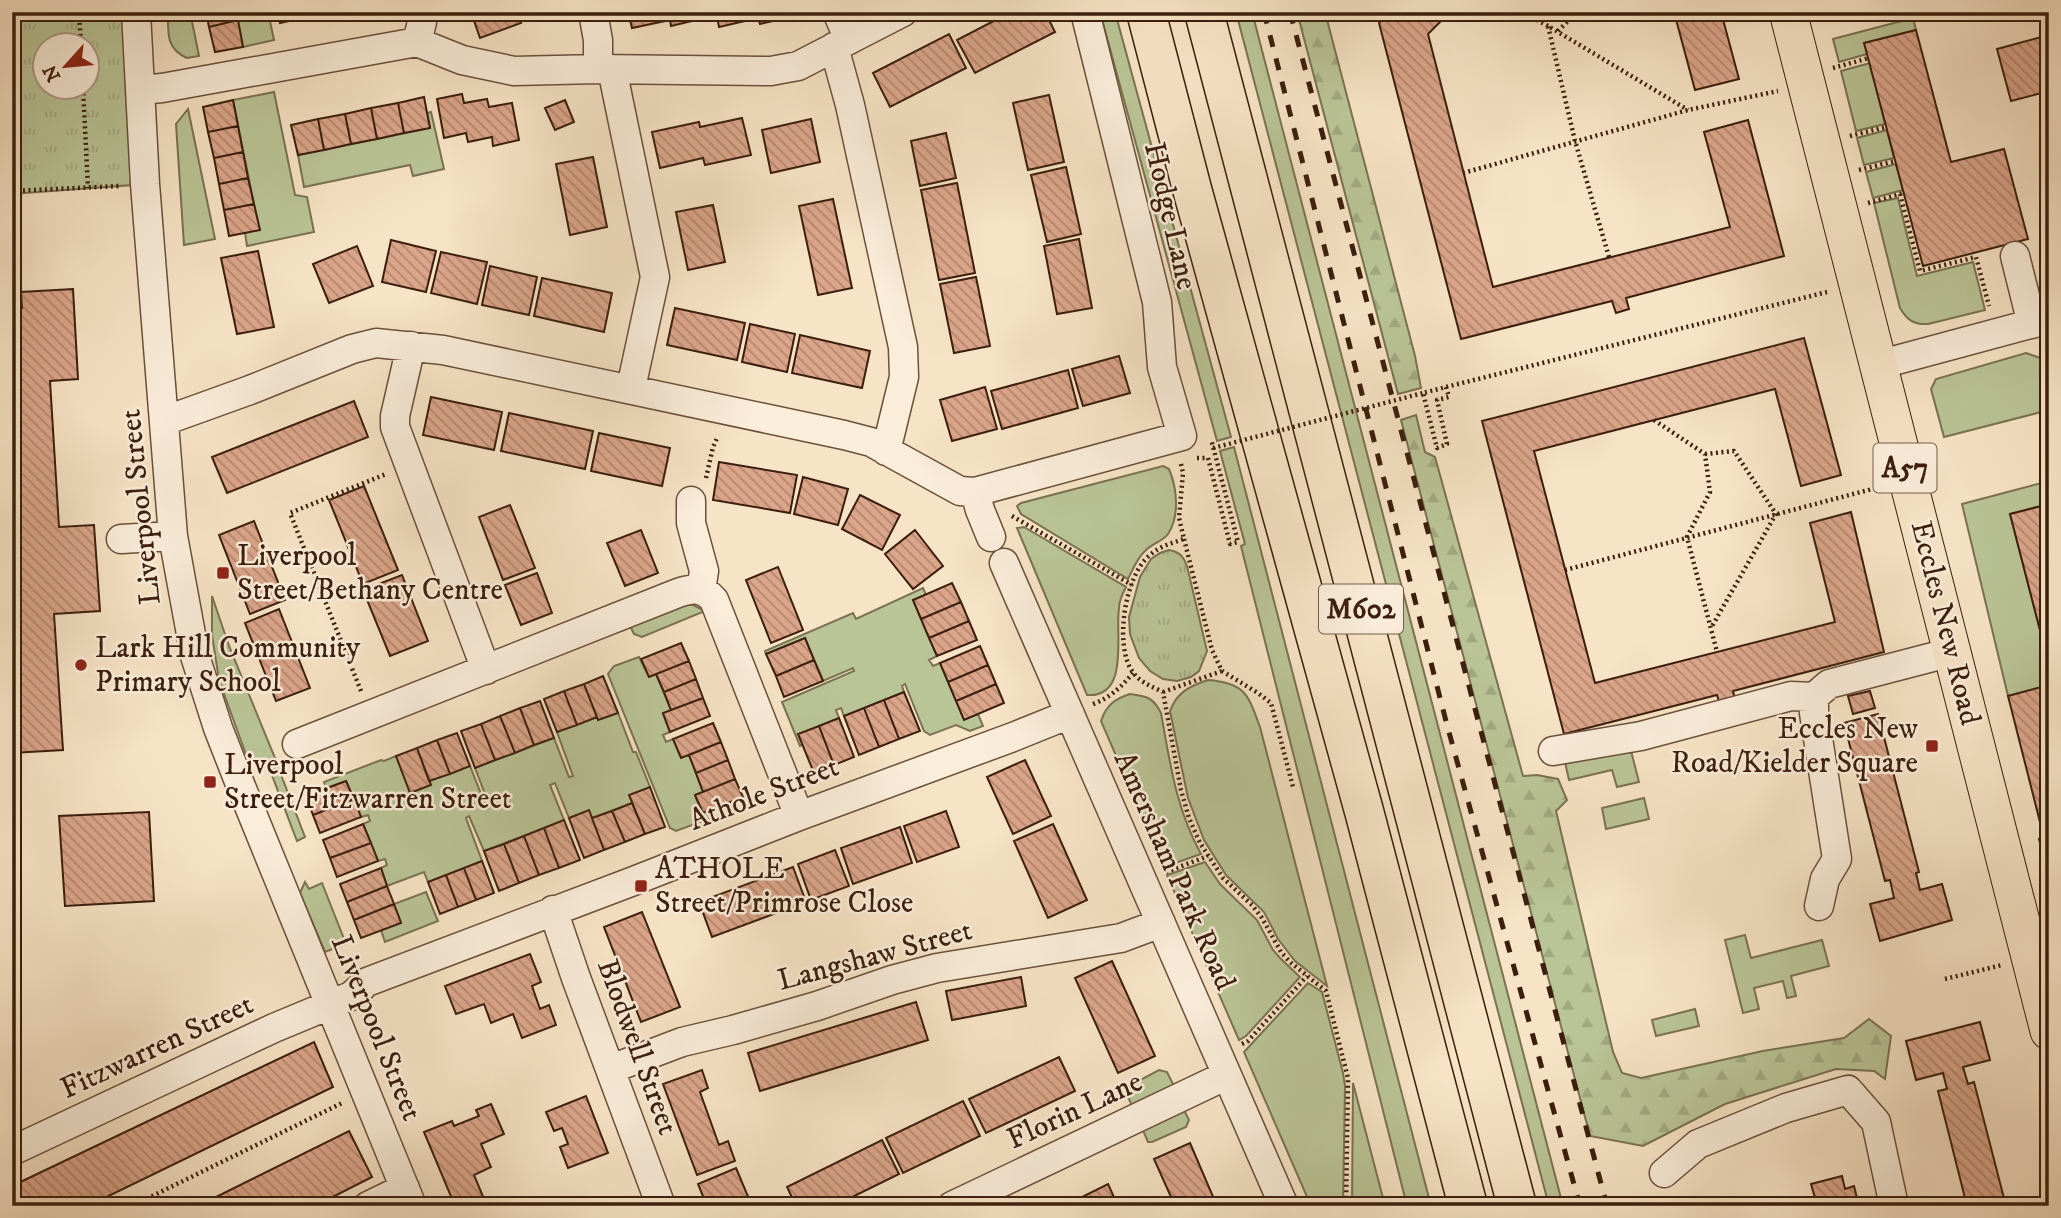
<svg xmlns="http://www.w3.org/2000/svg" width="2061" height="1218" font-family="'IM FELL DW Pica',serif">
<defs>
<pattern id="forest-firs" width="22" height="20" patternUnits="userSpaceOnUse" patternTransform="scale(1.75)"><rect width="22" height="20" fill="#bac597"/><path d="M5 1l3.5 6h-7zM16 11l3.5 6h-7z" fill="#a1a981"/></pattern>
<pattern id="park-tufts" width="24" height="20" patternUnits="userSpaceOnUse" patternTransform="scale(1.75)"><rect width="24" height="20" fill="#bac597"/><path d="M3 7l-1-3M5 7V3M7 7l1-3M15 17l-1-3M17 17v-4M19 17l1-3" fill="none" stroke="#a1a981"/></pattern>
<pattern id="building-back-hatch" width="6" height="6" patternUnits="userSpaceOnUse" patternTransform="scale(1.75)"><rect width="6" height="6" fill="#dba58a"/><path d="M-1 5l2 2M0 0l6 6M5-1l2 2" fill="none" stroke="#b3866f"/></pattern>
</defs>
<rect width="100%" height="100%" fill="#f7e4c6"/>
<filter id="stains"><feTurbulence type="fractalNoise" baseFrequency=".00286" numOctaves="4"/><feColorMatrix values="0 0 0 0 .2 0 0 0 0 .09 0 0 0 0 .02 0 0 0 .5 -.17"/></filter>
<radialGradient id="worn" r=".72"><stop offset=".6" stop-color="#630" stop-opacity="0"/><stop offset="1" stop-color="#630" stop-opacity=".3"/></radialGradient>
<path fill="#bac597" stroke="#7a7252" stroke-width="2" d="M168,12H190L199,56L187,58C166,49 168,33 168,12Z
M236,12H268L274,40L243,47Z
M1100,12H1115L1231,437L1217,441Z
M1236,12H1252L1563,1206H1549Z
M1913,18L1916,30L1865,43L1867,54L1839,62L1833,39Z
M1870,63L1885,124L1856,131L1841,71Z
M274,92L295,195L307,197L314,232L247,246L245,233L259,229L233,100Z
M188,109L215,239L184,245L176,124Z
M431,112L444,169L413,176L410,165L304,187L298,155L430,128L427,113Z
M1887,130L1894,158L1864,165L1857,138Z
M1896,164L1903,190L1873,198L1866,172Z
M1898,198L1917,276L1973,262L1985,310L1928,324C1914,325 1907,320 1900,308L1874,203Z
M2026,353L2043,359L2049,364V410L1944,437L1931,389L1936,379Z
M1234,447L1431,1206H1407L1241,546L1245,544L1220,451Z
M1163,466L1169,469C1177,488 1180,516 1168,534C1163,541 1152,544 1146,550C1137,558 1133,569 1128,579L1021,514L1017,506L1021,503Z
M2049,481V504L2010,514L2049,665V685L2008,696L1962,504Z
M1024,527L1126,587C1123,593 1119,600 1119,608C1115,634 1130,698 1087,695L1017,528Z
M923,588L926,595L913,600L937,656L929,660L933,666L940,663L964,719L978,714L983,726L970,731L956,725L930,735L924,731L905,684L902,686L904,692L844,716L841,708L836,710L839,718L799,734L803,744L800,746L782,702L854,671L853,668L823,681L805,638L766,654L765,651L853,613L856,619Z
M212,596L229,646L275,758L259,766L248,760L219,680L212,635Z
M685,604L693,605L705,611L642,637L634,634L629,624Z
M639,657L649,677L656,674L671,710L663,714L670,732L663,735L666,742L673,739L681,757L689,755L703,792L695,795L702,813L711,810L714,817L676,831L670,828L608,674L614,666Z
M1208,680C1246,683 1248,695 1260,727L1327,986L1295,961L1278,939L1264,912L1226,875L1204,840L1188,798L1170,711C1177,692 1190,686 1208,680Z
M1130,694C1146,696 1153,697 1161,713C1170,763 1176,809 1201,854L1164,867L1101,721C1106,706 1114,699 1130,694Z
M618,713L633,752H636L650,787L632,803L592,818L589,811L569,818L555,783L550,785L564,820L484,851L469,816L466,818L482,861L428,882L424,872L387,886L381,868L387,865L385,859L378,861L363,824L370,821L368,815L361,817L346,781L326,788L324,782L381,760L384,761L396,756L411,793L430,785L429,781L470,766L487,809L490,807L475,768L554,738L569,777L573,776L557,732L597,717L598,720Z
M1630,747L1639,782L1617,787L1612,770L1569,780L1565,762Z
M278,767L305,837L297,841L270,770Z
M1644,798L1649,819L1606,829L1602,808Z
M1205,862L1220,884L1257,920L1273,950L1280,958L1300,977L1246,1036L1239,1040L1167,875Z
M305,882L309,889L322,883L346,944L325,952L300,893Z
M426,892L438,921L385,942L381,930L401,923L394,904Z
M1745,935L1751,958L1822,940L1829,966L1791,976L1796,996L1787,998L1783,981L1754,988L1759,1009L1743,1013L1725,940Z
M1308,983L1322,992L1343,1073L1345,1086L1343,1206H1311L1244,1052Z
M1695,1009L1699,1026L1656,1036L1652,1020Z
M1159,1070L1167,1072L1174,1086L1132,1106L1125,1090L1127,1087Z
M1353,1083L1385,1206H1352Z
M1182,1106L1189,1120L1186,1127L1152,1142H1148L1141,1126Z"/>
<path fill="url(#forest-firs)" stroke="#7a7252" stroke-width="2" d="M1297,12H1325L1415,356L1421,388L1398,394Z
M1416,415L1425,452L1435,457L1523,776L1537,775L1558,779L1567,800L1556,811L1613,1052L1622,1073L1641,1078L1763,1051L1844,1038L1869,1019L1891,1036L1885,1079L1874,1071L1836,1069L1725,1104L1643,1146L1590,1136L1401,420Z"/>
<path fill="url(#park-tufts)" stroke="#7a7252" stroke-width="2" fill-rule="evenodd" d="M12,12H122L133,185L12,194ZM46,46H88V88H46Z
M1169,550C1180,552 1183,556 1187,566L1207,651L1199,671L1191,677L1177,681L1163,679L1150,671L1139,658L1130,634L1129,617L1140,577L1151,559L1160,553Z"/>
<path fill="url(#building-back-hatch)" stroke="#3b1e0d" stroke-width="2" d="M206,12H236L238,20L209,27Z
M278,12H306L307,17L280,23Z
M471,12H517L521,23L480,38Z
M628,12H712L713,16L671,26L670,20L632,28Z
M716,12H798L799,15L760,24L758,18L719,27Z
M1011,12H1045L1055,32L975,73L957,40Z
M1390,12H1450L1428,34L1493,287L1730,227L1704,132L1748,120L1784,256L1626,298L1629,309L1616,313L1612,301L1461,339L1379,23Z
M1674,12H1721L1739,79L1695,90Z
M238,20L243,47L215,52L209,27Z
M1916,30L1951,162L2004,149L2028,239L1923,266L1864,43Z
M949,34L966,68L890,107L873,73Z
M2049,35V91L2011,101L1997,49Z
M462,94L464,103L487,99L489,107L512,103L519,140L493,146L492,137L468,142L466,133L444,138L437,99Z
M1049,95L1064,162L1028,170L1013,103Z
M424,97L430,128L404,133L398,103Z
M233,100L238,126L208,132L203,107Z
M565,100L574,122L555,130L545,108Z
M398,103L404,133L377,139L371,108Z
M371,108L377,139L351,144L345,114Z
M345,114L351,144L324,150L318,119Z
M742,118L751,155L705,165L703,158L660,168L652,132L699,122L700,127Z
M318,119L324,150L298,155L291,125Z
M811,119L820,162L771,173L762,130Z
M238,126L243,152L214,158L208,132Z
M946,133L956,178L920,186L911,141Z
M243,152L248,178L219,184L214,158Z
M593,157L607,227L570,235L556,164Z
M1066,167L1081,234L1047,242L1031,175Z
M248,178L254,204L224,210L219,184Z
M957,183L975,273L939,280L921,190Z
M833,199L852,288L818,295L799,206Z
M254,204L260,230L229,236L224,210Z
M713,205L725,262L688,270L676,212Z
M1079,239L1092,308L1057,314L1044,246Z
M391,240L436,251L426,292L382,282Z
M357,246L373,286L329,303L313,264Z
M258,251L274,327L237,334L221,258Z
M441,252L487,262L477,304L431,293Z
M490,266L537,277L529,315L482,305Z
M976,277L990,346L954,353L940,284Z
M542,278L612,293L604,332L534,316Z
M73,289L78,379L50,381L59,527L94,525L100,611L54,614L63,750L12,753V701H21L20,681H12V309L22,308L21,292Z
M675,308L745,323L737,360L667,345Z
M750,324L795,334L787,372L742,362Z
M800,335L870,351L862,388L792,373Z
M1804,338L1841,475L1801,486L1775,389L1534,451L1595,683L1835,622L1810,523L1851,512L1884,652L1733,691L1736,703L1721,708L1717,695L1564,734L1482,421Z
M1119,356L1130,393L1083,406L1072,369Z
M1068,370L1078,408L1002,429L991,391Z
M985,387L997,429L952,441L940,400Z
M431,397L502,412L494,450L423,435Z
M354,401L368,437L227,493L212,457Z
M509,413L593,431L585,469L501,451Z
M599,433L670,448L662,486L591,471Z
M719,462L797,475L790,513L713,500Z
M803,477L848,489L838,525L794,514Z
M364,486L398,570L363,584L329,500Z
M860,495L900,515L882,550L842,529Z
M2049,504V665L2010,514Z
M510,505L535,568L503,580L479,517Z
M254,521L285,600L250,614L219,535Z
M641,530L658,573L625,586L607,543Z
M915,530L943,566L913,589L885,554Z
M778,567L803,630L771,643L746,580Z
M537,573L552,613L521,625L505,585Z
M402,575L428,641L390,656L363,590Z
M952,583L961,602L921,619L913,600Z
M961,602L969,621L929,638L921,619Z
M279,609L310,688L276,701L245,623Z
M969,621L977,640L937,656L929,638Z
M805,638L814,660L776,676L766,654Z
M681,643L689,661L649,677L641,659Z
M980,646L988,665L948,682L940,663Z
M814,660L823,681L784,697L776,676Z
M689,661L696,679L664,692L656,674Z
M988,665L996,684L956,701L948,682Z
M603,676L618,713L598,720L584,684Z
M696,679L703,698L671,710L664,692Z
M584,684L597,717L577,725L564,691Z
M996,684L1004,703L964,720L956,701Z
M2049,685V877L2039,839L2044,838L2008,696Z
M564,691L577,725L557,732L544,699Z
M1870,691L1875,708L1853,714L1848,696Z
M904,692L920,731L899,739L884,700Z
M703,698L710,716L670,732L663,713Z
M884,700L899,739L879,747L864,708Z
M540,701L554,738L534,745L520,708Z
M520,708L534,745L515,753L500,716Z
M864,708L879,747L859,755L844,716Z
M1878,714L1919,872L1916,873L1920,890L1942,884L1952,920L1880,941L1870,904L1894,898L1890,880L1885,881L1844,723Z
M500,716L515,753L495,760L481,724Z
M839,718L854,757L834,765L819,726Z
M713,723L721,742L681,758L673,739Z
M481,724L495,760L475,768L461,731Z
M819,726L834,765L814,773L798,734Z
M457,733L470,766L450,774L437,740Z
M437,740L450,774L429,781L417,748Z
M721,742L728,760L696,773L689,755Z
M417,748L431,785L410,793L396,756Z
M728,760L735,779L703,792L696,773Z
M1025,760L1051,816L1013,834L987,777Z
M735,779L743,797L703,813L695,795Z
M346,781L354,799L313,815L306,796Z
M650,787L665,827L645,834L629,795Z
M354,799L361,817L320,833L313,815Z
M632,803L645,834L625,842L612,811Z
M589,810L604,850L584,858L569,818Z
M612,811L625,842L604,850L592,818Z
M946,811L959,847L917,862L904,826Z
M149,812L154,901L65,906L59,816Z
M564,820L580,860L559,868L544,828Z
M363,824L371,843L330,858L323,840Z
M1053,824L1087,900L1048,918L1014,841Z
M900,827L912,863L853,884L841,848Z
M544,828L559,868L539,875L524,836Z
M524,836L539,875L519,883L504,844Z
M371,843L378,861L337,877L330,858Z
M504,844L519,883L499,891L484,851Z
M835,850L849,886L811,900L798,864Z
M482,861L494,893L476,900L464,868Z
M793,867L806,902L712,937L699,902Z
M381,868L387,886L347,902L340,884Z
M464,868L476,900L458,907L446,875Z
M446,875L458,907L440,914L428,882Z
M387,886L394,904L354,920L347,902Z
M394,904L401,923L361,938L354,920Z
M642,912L680,1007L641,1022L604,927Z
M530,954L541,982L532,986L540,1009L549,1005L556,1025L522,1038L513,1014L491,1023L484,1004L456,1014L445,986Z
M1112,961L1155,1056L1118,1073L1075,978Z
M1021,977L1026,1006L952,1020L946,991Z
M916,1002L928,1040L760,1091L748,1053Z
M1980,1022L1990,1060L1963,1067L1968,1084L1974,1082L2006,1206H1967L1938,1091L1947,1089L1943,1073L1916,1080L1906,1041Z
M314,1042L333,1087L88,1206H12V1186Z
M1059,1057L1075,1091L986,1133L969,1099Z
M702,1070L708,1088L700,1092L719,1145L728,1141L735,1161L697,1175L663,1084Z
M586,1096L608,1153L568,1168L560,1147L568,1144L562,1128L554,1131L546,1112Z
M963,1101L980,1136L903,1173L886,1138Z
M491,1104L504,1134L481,1144L491,1167L474,1175L484,1199L468,1206H455L424,1132L452,1121L454,1126L479,1116L476,1110Z
M349,1131L372,1177L315,1206H198Z
M882,1140L899,1174L834,1206H796L787,1187Z
M1190,1143L1217,1206H1175L1154,1159Z
M736,1168L752,1206H707L698,1184Z
M1842,1176L1845,1189L1854,1186L1859,1206H1814L1817,1205L1811,1184Z
M1108,1184L1118,1206H1064Z"/>
<g fill="none" stroke-linecap="round" stroke-linejoin="round">
<g stroke="#6a503b" stroke-width="31">
<path id="minor" d="M136,12L145,184L173,536L195,656L218,728L240,784L412,1206
M593,12L598,40V69
M837,12L849,40
M417,42L462,60L514,71L598,69L771,71L798,66L903,12
M834,47L850,105L903,347L904,377L886,451
M612,69L655,277L631,388
M141,90L162,88L417,42L422,22V12
M2015,256L2032,324
M411,346L395,416V427L486,670
M1878,365L2049,319
M164,421L250,390L352,349L376,343L443,350L844,435L871,442L960,491L975,492L1182,436L1162,367L1157,302L1085,12
M975,492L980,510L991,537
M691,501V523L704,571L701,590
M121,539L173,536
M1004,563L1284,1206
M1814,697V713L1837,859L1825,879L1819,906
M297,744L678,593C693,588 703,587 714,600L799,816
M1553,751L1641,736L1791,696L1814,697L1829,684L1952,652
M553,910L576,978L661,1206
M611,1069L682,1042L733,1030L817,1006L892,980L937,968L1121,938L1161,923
M12,1151L274,1028L351,996L367,982L631,882L799,816L1013,737L1070,714
M1664,1173L1698,1144L1786,1108L1848,1090L1876,1122L1894,1206
M368,1206L405,1188
M952,1206L1227,1075"/>
</g>
<g stroke="#3b1e0d" stroke-width="39">
<path id="major" d="M1788,12L2049,1031"/>
</g>
<g stroke="#3b1e0d" stroke-width="41">
<path id="highway" d="M1146,12L1192,189L1364,811L1468,1206
M1204,12L1517,1206"/>
</g>
<path stroke="#3b1e0d" stroke-width="4.5" stroke-dasharray="2 3.5" stroke-linecap="butt" d="M79,12L81,46
M1522,12L1548,26
M1558,31L1577,12
M1833,68L1869,58
M83,88L88,188
M1850,136L1886,127
M1859,170L1895,161
M1463,173L1688,110L1778,91
M12,191L120,186
M1900,194L1920,271L1976,257L1989,306
M1868,203L1904,193
M1609,257L1575,141L1548,26L1688,110
M1446,387L1449,397L1437,400L1447,444L1437,448L1423,393L1446,387L1827,292
M1654,420L1705,454L1710,492L1687,537L1717,652
M1705,454L1734,451L1776,514L1711,628
M1197,458H1208L1230,544L1238,542L1211,439
M1181,464L1183,473L1179,518L1184,539C1172,543 1160,546 1150,555C1125,575 1114,644 1132,671C1139,682 1151,686 1163,692L1181,790L1189,818L1200,843L1223,878L1252,905L1262,918L1281,952L1290,962L1326,991L1348,1078L1346,1206
M706,478L713,447L718,436
M1012,516L1132,585
M1184,539L1212,650L1222,671L1258,693L1271,703L1293,787
M1565,570L1876,488
M361,691L290,513L386,474
M1163,692L1222,671
M1093,704C1110,698 1121,687 1133,673
M1166,872L1208,856
M1945,979L2002,965
M1242,1044L1248,1041L1307,976
M132,1206L342,1103"/>
<use href="#minor" stroke="#faedda" stroke-width="28"/>
<use href="#major" stroke="#f7e4c6" stroke-width="37"/>
<use href="#highway" stroke="#f7e4c6" stroke-width="38"/>
<path stroke="#3b1e0d" stroke-width="5" stroke-dasharray="12 12" stroke-linecap="butt" d="M1264,12L1447,725L1580,1206
M1290,12L1607,1206"/>
<path stroke="#3b1e0d" stroke-width="4.5" stroke-dasharray="2 3.5" stroke-linecap="butt" d="M1213,448L1423,393"/>
</g>
<g fill="#8f2418" stroke="#faedda" stroke-width="2.5">
<rect x="216" y="566" width="14" height="14" rx="3.5"/>
<circle cx="81" cy="665" r="7"/>
<rect x="1925" y="739" width="14" height="14" rx="3.5"/>
<rect x="203" y="775" width="14" height="14" rx="3.5"/>
<rect x="634" y="879" width="14" height="14" rx="3.5"/>
</g>
<g text-anchor="middle" dominant-baseline="central" stroke-width="5" stroke-linejoin="round" paint-order="stroke">
<g fill="#faedda" stroke="#745c4a" stroke-width="2">
<rect x="1873.5" y="443.5" width="63" height="49" rx="5"/>
<rect x="1319" y="584.5" width="84" height="49" rx="5"/>
</g>
<g font-size="28" font-weight="bold" fill="#3b1e0d">
<text x="1905" y="468">A57</text>
<text x="1361" y="609">M602</text>
</g>
<g font-size="30" fill="#3b1e0d" stroke="#faedda">
<text transform="translate(1170 216) rotate(77)">Hodge Lane</text>
<text transform="translate(141 507) rotate(-96)">Liverpool Street</text>
<text transform="translate(1945 623) rotate(76)">Eccles New Road</text>
<text transform="translate(764 794) rotate(-21)">Athole Street</text>
<text transform="translate(1174 871) rotate(66)">Amersham Park Road</text>
<text transform="translate(875 956) rotate(-15)">Langshaw Street</text>
<text transform="translate(376 1028) rotate(68)">Liverpool Street</text>
<text transform="translate(157 1047) rotate(-25)">Fitzwarren Street</text>
<text transform="translate(637 1047) rotate(70)">Blodwell Street</text>
<text transform="translate(1075 1111) rotate(-25)">Florin Lane</text>
</g>
<g font-size="30" fill="#3b1e0d" stroke="#faedda" text-anchor="start">
<text x="237" y="556">Liverpool<tspan x="237" dy="34">Street/Bethany Centre</tspan></text>
<text x="95" y="648">Lark Hill Community<tspan x="95" dy="34">Primary School</tspan></text>
<text x="1918" y="729" text-anchor="end">Eccles New<tspan x="1918" dy="34">Road/Kielder Square</tspan></text>
<text x="224" y="765">Liverpool<tspan x="224" dy="34">Street/Fitzwarren Street</tspan></text>
<text x="655" y="869">ATHOLE<tspan x="655" dy="34">Street/Primrose Close</tspan></text>
</g>
</g>
<rect width="2061" height="1218" fill="none" stroke="#f7e4c6" stroke-width="42"/>
<rect x="14" y="14" width="2033" height="1190" fill="none" stroke="#3b1e0d" stroke-width="3.5"/>
<rect x="21" y="21" width="2019" height="1176" fill="none" stroke="#3b1e0d" stroke-width="2"/>
<g transform="translate(66 66) rotate(243)"><circle r="33" fill="#faedda" stroke="#ae9a88" stroke-width="2"/>
<path d="M0-5L12 26L0 18L-12 26Z" fill="#8f2418"/>
<text y="-10" font-size="19" font-weight="bold" text-anchor="middle" fill="#3b1e0d">N</text>
</g>
<rect width="100%" height="100%" filter="url(#stains)"/>
<rect width="100%" height="100%" fill="url(#worn)"/>
</svg>
